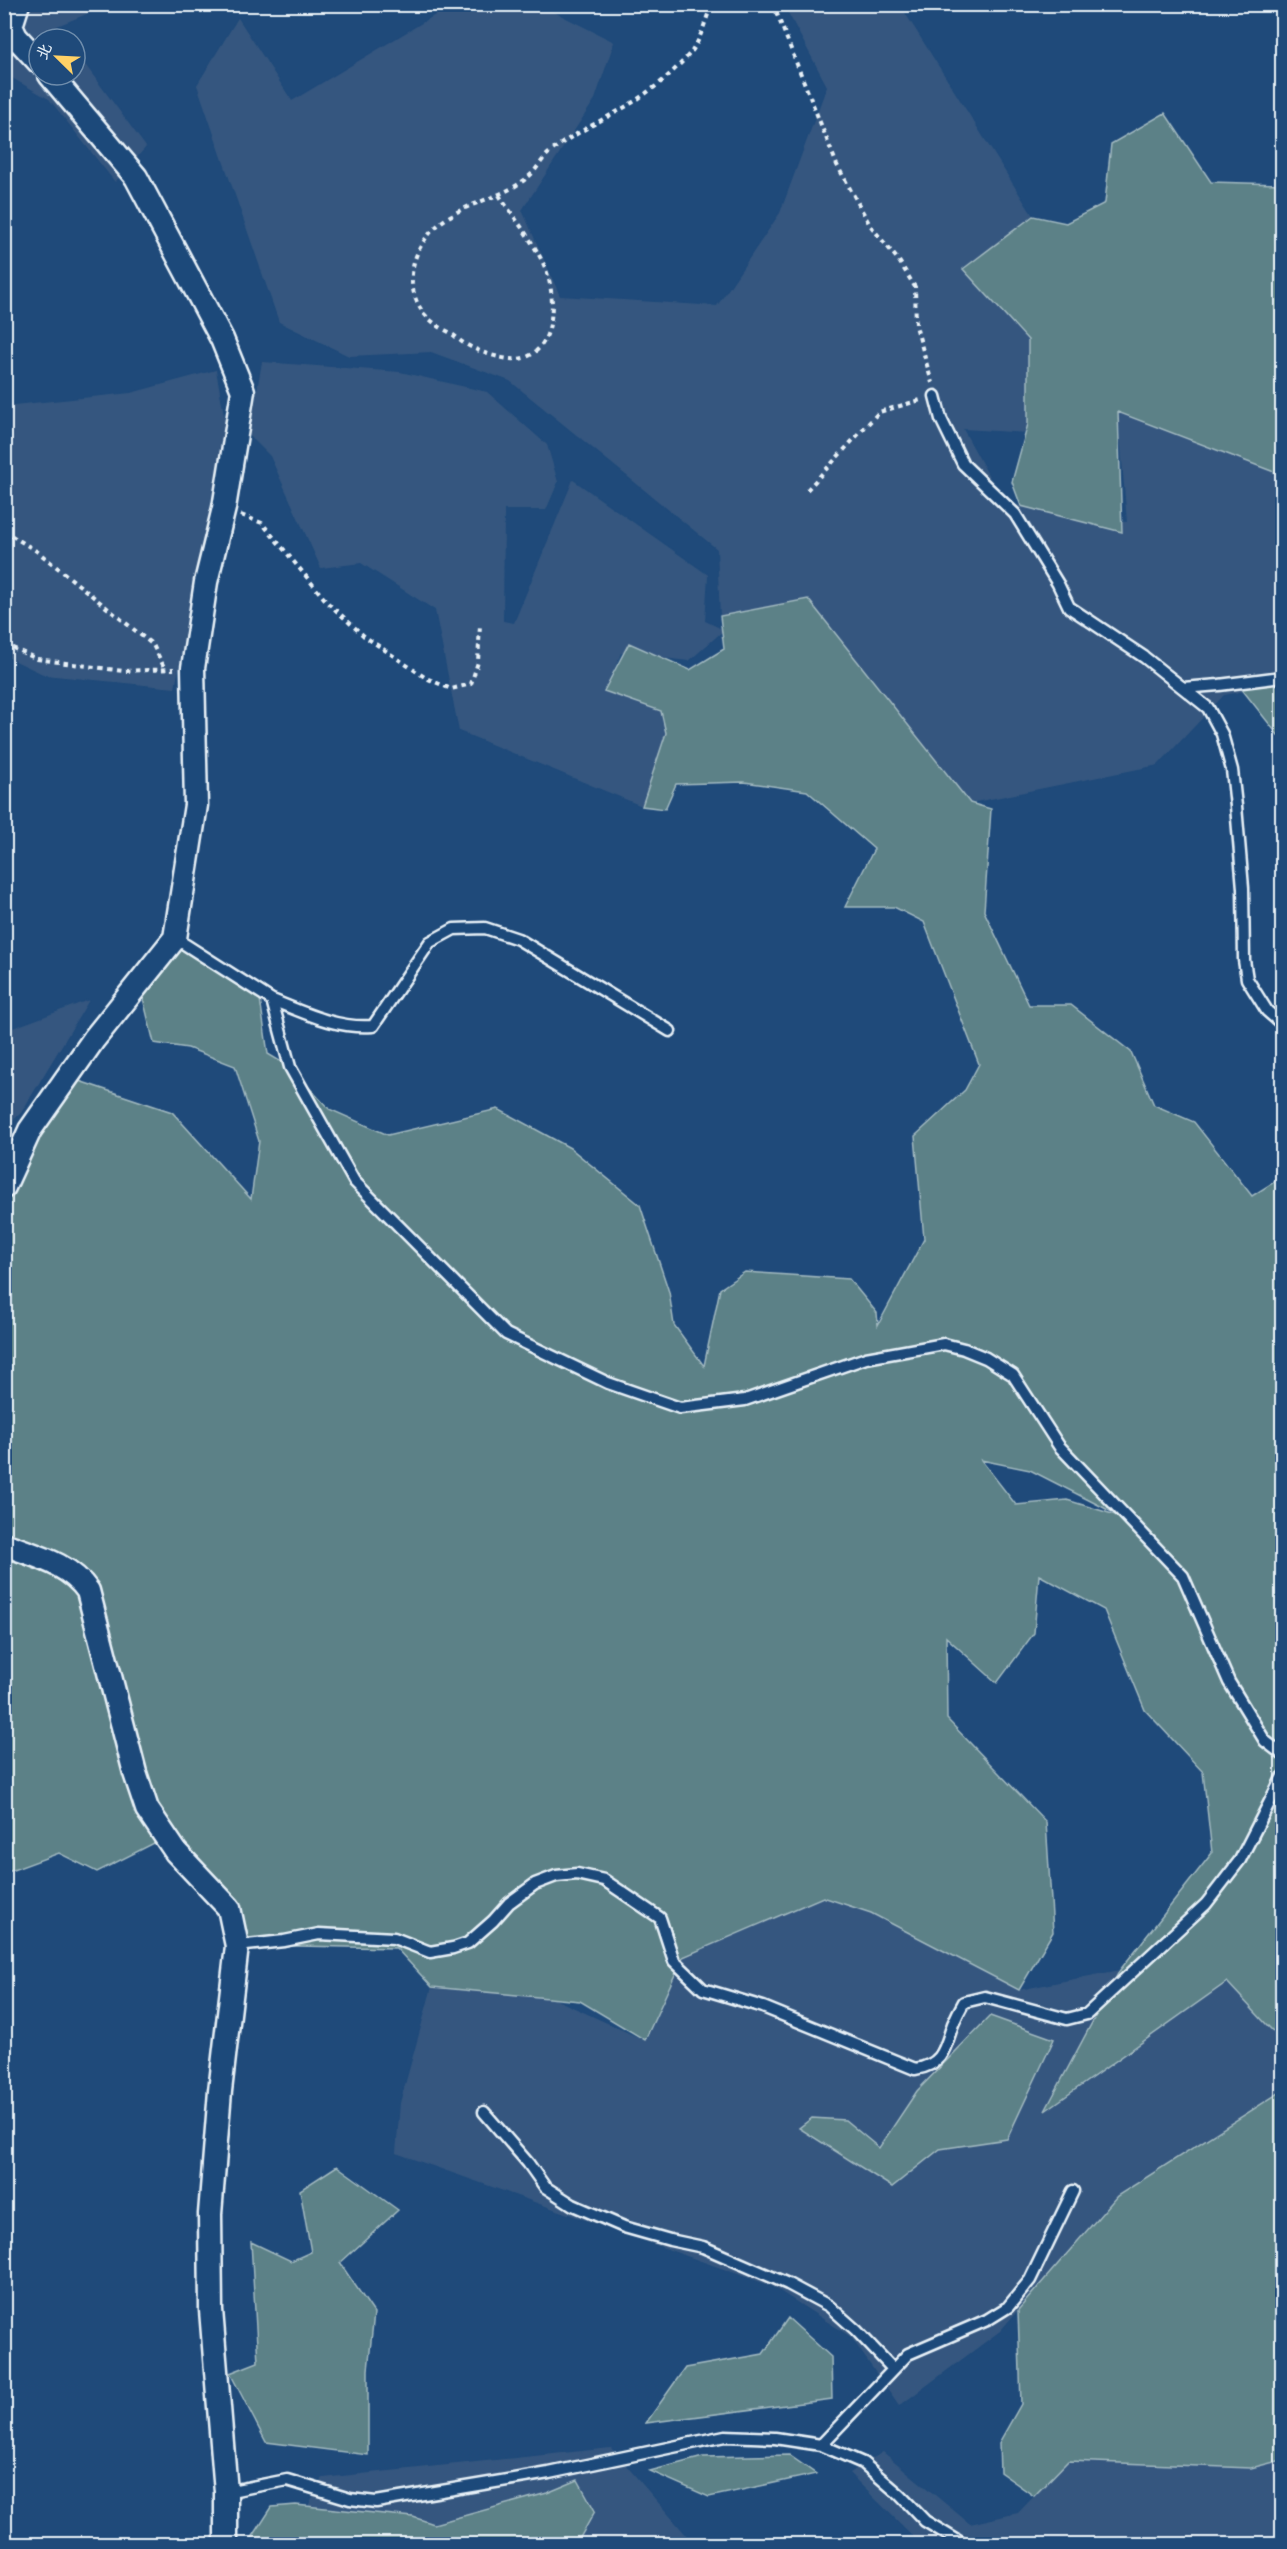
<svg xmlns="http://www.w3.org/2000/svg" width="1287" height="2549" font-family="Kalam,'LXGW WenKai TC',sans-serif">
<rect width="100%" height="100%" fill="#1f4a7a"/>
<filter id="ink" filterUnits="userSpaceOnUse"><feTurbulence type="fractalNoise" baseFrequency=".0167" numOctaves="2"/><feDisplacementMap in="SourceGraphic" scale="12" xChannelSelector="R" yChannelSelector="G"/><feConvolveMatrix kernelMatrix="1 2 1 2 8 2 1 2 1" color-interpolation-filters="sRGB"/></filter>
<g filter="url(#ink)">
<path fill="#36577f" d="M5,5H109L57,26L66,39H39V75H75V51L146,147L115,182L49,99L5,74Z
M784,5H900L1033,216L963,269L1028,340V433L963,429L1003,502L1060,515L1127,522L1118,411L1282,475V684L1224,695L1158,765L970,803L808,599L720,616L717,549L510,381L431,352L349,356L279,322L197,85L238,18L292,101L437,14L546,8L614,42L595,99L522,210L560,296L717,306L780,213L827,86Z
M262,362L400,372L487,392L547,445L558,482L546,510H504L503,621L514,623L573,480L708,575L705,621L724,630L689,661L621,653L605,691L659,699L666,733L642,806L459,731L435,610L361,563L321,568L270,456L249,435Z
M216,370L226,426L175,688L45,675L5,656L4,397L14,405L131,393Z
M89,1000L21,1113L5,1127V1031Z
M823,1897L973,1946L1019,1990L1120,1970L1046,2110L1227,1982L1282,2041V2091L1117,2196L1000,2331L899,2406L851,2337L772,2286L396,2153L400,2103L432,1987L546,1995L644,2040L683,1957Z
M611,2448L694,2544H299L309,2504L323,2478Z
M883,2452L970,2524L1018,2513L1068,2461L1251,2468L1282,2460V2544H912L914,2537L849,2473Z"/>
<path fill="#5b8187" stroke="#a2b9c0" stroke-width="1.5" fill-rule="evenodd" d="M1165,113L1211,182L1282,184V475L1118,412L1122,532L1021,506L1012,482L1028,424V340L963,269L1033,216L1066,223L1105,203L1111,144Z
M808,599L970,803L991,809L984,911L1029,1005H1071L1131,1052L1154,1105L1194,1122L1252,1196L1282,1177V2041L1227,1982L1045,2111L1120,1970L1212,1853L1203,1772L1145,1710L1104,1610L1039,1575L1034,1633L997,1683L946,1637L947,1719L1046,1822L1053,1932L1019,1990L871,1913L823,1897L683,1957L645,2040L580,2001L432,1987L396,1948L247,1945L166,1837L97,1872L59,1853L5,1873L4,1131L27,1161L67,1077L172,1112L251,1199L259,1141L235,1066L188,1048L154,1043L139,982L175,938L259,992L268,1054L290,1067L329,1109L388,1135L498,1109L570,1148L640,1205L669,1292L674,1325L704,1366L720,1289L745,1272L849,1279L877,1313L878,1325L924,1239L915,1136L965,1090L979,1064L924,922L894,907H845L874,849L807,791L744,782L676,784L665,809L642,806L666,733L661,711L604,691L629,643L690,670L724,649L720,616ZM981,1460L1030,1470L1122,1517L1067,1500L1016,1505Z
M1282,673V740L1237,683Z
M990,2016L1054,2039L1007,2139L940,2149L892,2187L799,2128L812,2118L845,2120L879,2148L917,2091Z
M1282,2091V2460L1251,2468L1068,2461L1034,2496L1000,2472L999,2443L1021,2404L1018,2310L1117,2196Z
M337,2166L398,2210L340,2263L374,2313L368,2370V2455L266,2442L230,2373L258,2362L251,2242L291,2261L311,2252L300,2190Z
M788,2318L831,2357L832,2399L646,2423L685,2368L763,2354Z
M789,2455L816,2474L709,2497L650,2471L703,2457Z
M578,2480L595,2511L577,2543L250,2544V2541L272,2507L296,2505L413,2517L434,2524L547,2493Z"/>
<g fill="none" stroke-linecap="round" stroke-linejoin="round">
<g stroke="#e8f1f8" stroke-width="15">
<path id="lane" d="M4,53L16,37
M935,396L941,419L963,464L1015,514L1058,584L1069,607L1144,657L1208,708L1222,734L1232,770L1236,806L1243,888L1244,960L1247,979L1267,1011L1282,1024
M1183,688L1219,685L1282,677
M175,938L272,1000L290,1067L354,1181L506,1334L608,1383L680,1408L745,1400L866,1358L944,1344L964,1349L986,1358L1013,1375L1059,1446L1183,1576L1229,1682L1265,1741L1282,1754
M272,1000C305,1013 337,1029 373,1026L430,942L454,929L485,928L518,939L670,1031
M237,1946L284,1941L319,1934L394,1938L430,1952L453,1948L468,1943L493,1921L509,1903L535,1884L556,1876L577,1874L604,1880L660,1918L674,1961L703,1989L763,2007L915,2069C944,2065 945,2047 953,2024C956,2017 960,2009 964,2002L985,1997L1067,2019L1087,2014L1206,1904L1240,1860L1282,1778
M484,2112L528,2163L545,2187L573,2205L624,2227L670,2240L703,2247L788,2284L829,2306L856,2330L893,2369
M821,2445L908,2354L987,2320L1008,2307L1030,2280L1073,2191
M226,2492L287,2480L350,2499L376,2502L549,2473L725,2436L775,2438L821,2445L863,2463L900,2495L925,2521L963,2544"/>
</g>
<g stroke="#e8f1f8" stroke-width="27">
<path id="street" d="M18,4L11,26L16,37L39,62
M4,1187L30,1130L94,1039L175,938L196,805L193,668L206,582L224,508L243,391L222,339L136,177L50,75
M4,1544C35,1556 69,1563 88,1591L135,1773L147,1809L176,1852L229,1908L237,1946L220,2091L210,2214L211,2310L226,2492V2544"/>
</g>
<path stroke="#e8f1f8" stroke-width="4" stroke-dasharray="4.5 4.5" stroke-linecap="butt" d="M773,4L837,165L870,225L899,261L915,287L916,326L932,383
M499,195C515,220 539,247 548,276C557,307 553,363 509,359C494,357 474,350 462,342C457,338 453,334 447,331C426,320 415,307 412,283C410,257 426,232 447,218C472,201 505,197 528,177C536,171 541,160 549,153C579,128 618,115 649,91C664,81 681,64 692,51C701,39 706,18 712,4
M807,490L879,412L924,399
M241,515L262,523L328,603L364,636L426,678L451,689L471,684L478,662L480,625
M4,531L38,552L153,645L165,669
M4,644L37,659L123,671L174,669"/>
<use href="#lane" stroke="#1f4a7a" stroke-width="10"/>
<use href="#street" stroke="#1f4a7a" stroke-width="22"/>
</g>
</g>
<rect width="1287" height="2549" fill="none" stroke="#1f4a7a" stroke-width="24"/>
<rect x="12" y="12" width="1263" height="2525" fill="none" stroke="#e8f1f8" stroke-width="2" filter="url(#ink)"/>
<g transform="translate(57 57) rotate(294)"><circle r="28" fill="#1f4a7a" stroke="#6f8dac" stroke-width="1.5"/>
<path d="M0-4.5L10 22L0 15L-10 22Z" fill="#ffd166"/>
<text y="-9" font-size="16" font-weight="bold" text-anchor="middle" fill="#e8f1f8">北</text>
</g>
</svg>
